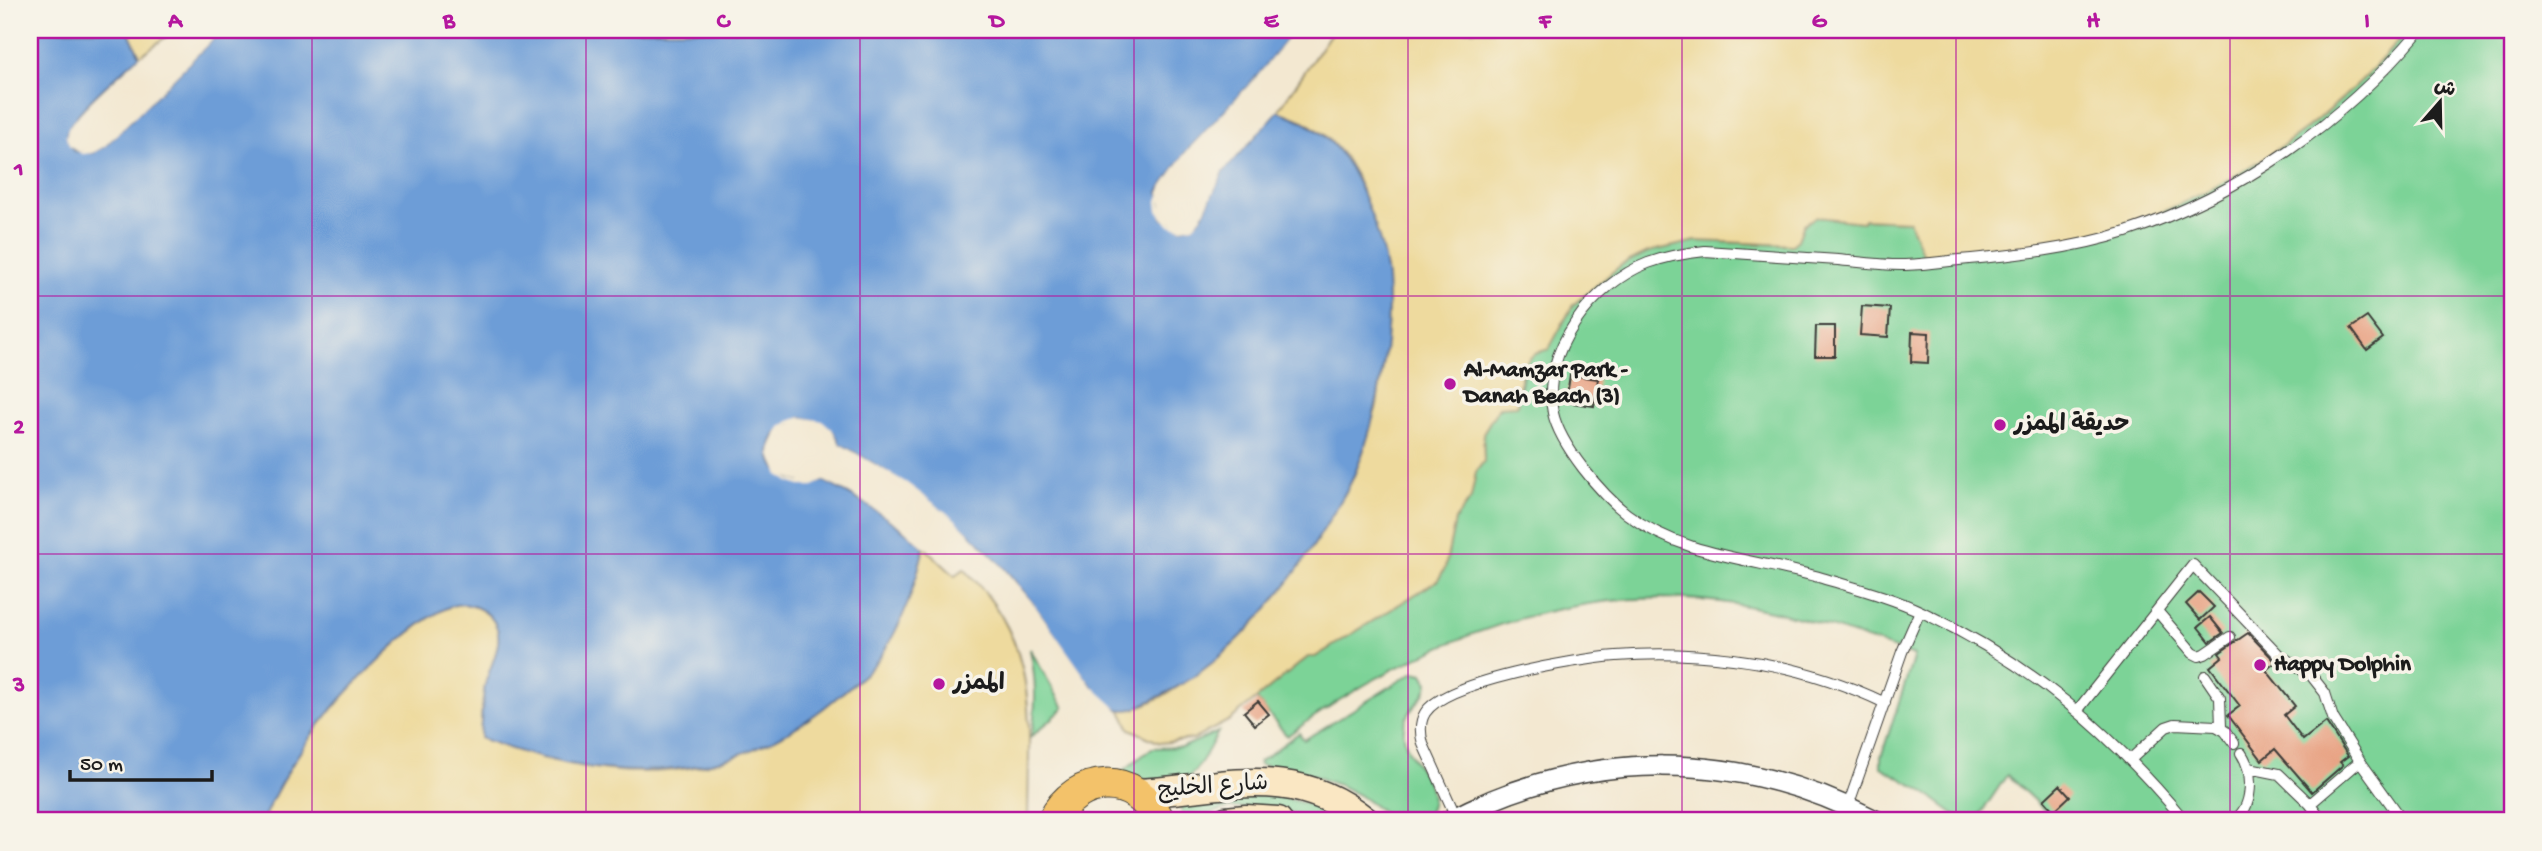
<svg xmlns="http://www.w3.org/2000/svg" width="2542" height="851" font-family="'Gochi Hand','Playpen Sans Arabic',sans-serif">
<rect width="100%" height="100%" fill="#f7f3e8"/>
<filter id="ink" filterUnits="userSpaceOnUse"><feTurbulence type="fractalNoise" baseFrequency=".0143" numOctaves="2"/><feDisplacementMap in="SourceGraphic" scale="14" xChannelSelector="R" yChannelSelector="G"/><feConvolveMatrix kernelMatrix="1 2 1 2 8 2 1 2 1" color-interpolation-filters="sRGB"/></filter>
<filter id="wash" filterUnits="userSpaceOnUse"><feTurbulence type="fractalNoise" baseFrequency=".00686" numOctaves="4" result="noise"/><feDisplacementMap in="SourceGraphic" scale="28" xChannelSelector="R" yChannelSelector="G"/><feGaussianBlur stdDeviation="1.57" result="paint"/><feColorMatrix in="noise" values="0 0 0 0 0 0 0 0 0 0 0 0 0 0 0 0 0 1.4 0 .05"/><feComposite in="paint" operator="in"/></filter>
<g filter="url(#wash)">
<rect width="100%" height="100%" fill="#f3e8d1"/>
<path fill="#7cd397" stroke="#4c785a" stroke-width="2" d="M2394,30H2512V821H2056L2007,775L1976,821H1964L1923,791L1881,767V757L1914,656C1857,635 1800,615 1740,605C1579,577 1415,641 1287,736L1256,699L1308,657H1315L1438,580L1445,568L1455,520L1468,503L1476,472L1484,461L1483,433L1497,409L1504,406L1520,392L1525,360L1531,355L1549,348L1573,305L1621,265L1648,252L1696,241L1785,245L1798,240L1804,224L1816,217L1863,222L1864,219L1909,221Z
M1030,649L1064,708L1031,737C1037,706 1036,680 1030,649Z
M1414,672L1423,674L1428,683C1426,702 1397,712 1405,741C1413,769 1448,790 1423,820L1395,821L1359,795L1341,786L1308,774L1260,765L1259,762L1299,733L1304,740Z
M1218,732C1207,752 1199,772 1179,785L1118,775L1152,748L1183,747Z
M1274,795L1318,807L1345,821H1318L1274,808H1229L1185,820L1179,805L1202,799Z"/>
<path fill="#eeda9e" stroke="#857b5d" stroke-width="2" d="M126,30H175L140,56Z
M1333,30H2407C2314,145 2176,226 2029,249C1994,254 1959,255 1923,255L1909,221L1864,219L1863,222L1816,217L1804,224L1798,240L1792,245L1696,241L1648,252L1621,265L1573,305L1549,349C1515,357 1522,378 1517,406L1499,407L1483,433L1484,461L1476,472L1471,498L1455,520L1445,568L1438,580L1315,657H1308L1230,720L1194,739L1160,743L1130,729L1120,709C1147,713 1200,672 1221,655L1352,480L1377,406L1386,338L1387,278L1375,226L1357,179L1343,155L1326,136L1304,121L1278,111Z
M924,547L955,576L964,569C1043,646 1028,721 1028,821H262C276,789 295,758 316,729C344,693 407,625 449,607C467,599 491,610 497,628C503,645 489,668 485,685C482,703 481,720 480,738C540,757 603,777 667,771C734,765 797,732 847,689C855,682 864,675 871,668C898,637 915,586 924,547Z"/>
<path fill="#6d9dd7" stroke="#445c7a" stroke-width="2" d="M30,30H126L129,32L140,56C126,68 64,119 67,136C67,141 72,147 74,151L93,153L105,146L222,30H1294L1259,74L1186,152L1163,185L1159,192L1162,218L1182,228L1193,225L1201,218L1223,172L1278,111C1332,129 1351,161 1370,212C1378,232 1385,257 1387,278C1392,339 1377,425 1352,480C1346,493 1338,505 1331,517C1297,576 1254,632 1199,673C1179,688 1156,698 1134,709C1128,710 1124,711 1118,709C1095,700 1059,640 1044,619C988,539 924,491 840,444C833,425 819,421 801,417C793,423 779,428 775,436C757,468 796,492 824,481C861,499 893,520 924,547C916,581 906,616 887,646C875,668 854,683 835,699C729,788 604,786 480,738C481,720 482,703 485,685C489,668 503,645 497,628C491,610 467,599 449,607C407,625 344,693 316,729C295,758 276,789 262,821H30Z"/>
<path fill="#f3e8d1" d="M217,30H222L105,146L93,153L82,154L69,145L66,137L68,128L73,121L140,56L143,54V58L89,108L71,130L72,143L76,148L82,151L92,150L102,143Z
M1294,30H1298L1261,76L1188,154L1166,186L1160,201L1165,216L1172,222L1182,224L1192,222L1199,216L1220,170L1276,109L1280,108L1223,172L1201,218L1193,226L1182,228L1170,225L1162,218L1158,210L1157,201L1163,185L1186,152L1259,74Z
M801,417L823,421L832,429L840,444L907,483L955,519L997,561L1034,604L1091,685L1122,713L1112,710L1089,687L1031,607L994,563L952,522L905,486L838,447L830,432L821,425L802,421L791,424L783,430L775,445V455L782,472L790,479L800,482H812L824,478L853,491L903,524L926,544L927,550L901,527L851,494L824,481L813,486H800L789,482L779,475L771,455L772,444L781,427L790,421Z"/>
<g id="blocks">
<path fill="#e79d7d" d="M1862,306L1890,308L1888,337L1860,335Z
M2367,317L2383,338L2367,350L2351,328Z
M1816,326H1835V356H1815Z
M1912,332L1929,333L1928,363L1911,362Z
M1570,375L1598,379L1594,406L1566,402Z
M2199,592L2214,607L2200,620L2186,604Z
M2210,617L2223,633L2210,642L2198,627Z
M2248,633L2276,662L2266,670L2295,706L2284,715L2303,740L2326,722L2348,756L2340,762L2343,765L2312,792L2275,749L2262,760L2228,715L2240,706L2210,667L2222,657L2219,653Z
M1258,701L1269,714L1255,725L1244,712Z
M2060,785L2070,796L2054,811L2044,800Z"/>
</g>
</g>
<g filter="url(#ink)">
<use href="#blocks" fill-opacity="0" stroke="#3c3b37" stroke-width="2"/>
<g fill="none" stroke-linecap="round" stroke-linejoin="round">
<g stroke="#3c3b37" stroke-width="12">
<path id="service" d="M2157,611L2193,653L2199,656L2205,654L2230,637
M2205,676L2220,698L2221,727
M2077,711L2193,565L2279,655L2310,674L2325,693L2333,718L2360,761L2403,821
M2131,759L2166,727L2175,724L2216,726L2225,731L2234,743
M2249,768L2279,774L2310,804L2323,821
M2310,804L2360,761
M1848,806L1902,652L1920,611
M1456,817L1423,744C1420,733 1419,723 1425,713C1445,681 1577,659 1616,656C1654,653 1694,654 1733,659C1786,665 1837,680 1885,703
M2185,821C2109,730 2030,663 1922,612C1891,597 1855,588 1822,578C1756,559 1684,557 1627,514C1601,494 1560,445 1553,413C1540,352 1593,284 1648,263C1667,256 1686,253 1705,251C1749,254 1793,257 1838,260C1859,262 1880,265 1901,265C1920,265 1940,262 1959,260C2016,255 2072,249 2126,232C2241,194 2343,122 2420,30
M2233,821C2254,808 2254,772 2241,753"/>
</g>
<g stroke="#3c3b37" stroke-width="22">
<path id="minor" d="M1448,821C1587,747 1738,748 1877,821"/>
</g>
<g stroke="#3c3b37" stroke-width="31">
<path id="secondary" d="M1135,793C1219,790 1291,760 1365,821
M1226,821L1246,819L1278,821"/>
</g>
<g stroke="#3c3b37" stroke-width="34">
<path id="primary" d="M1053,821C1076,774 1136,771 1159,821"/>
</g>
<use href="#service" stroke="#fff" stroke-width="10"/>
<use href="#minor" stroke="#fff" stroke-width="19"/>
<use href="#secondary" stroke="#fae7c3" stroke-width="28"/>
<use href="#primary" stroke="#f3c26a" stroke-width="32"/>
</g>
</g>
<path fill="none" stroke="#b5179e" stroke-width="2" stroke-opacity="0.55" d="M312,30V821M586,30V821M860,30V821M1134,30V821M1408,30V821M1682,30V821M1956,30V821M2230,30V821M30,296H2512M30,554H2512"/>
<g fill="#b5179e" stroke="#f7f3e8" stroke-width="2.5">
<circle cx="1450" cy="384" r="7"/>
<circle cx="2000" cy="425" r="7"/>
<circle cx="2260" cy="665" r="7"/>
<circle cx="939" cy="684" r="7"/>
</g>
<g text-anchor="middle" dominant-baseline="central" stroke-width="7" stroke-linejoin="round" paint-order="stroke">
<g font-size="23" font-weight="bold" fill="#1c1c1c" stroke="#f7f3e8" text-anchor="start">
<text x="1464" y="371">Al-Mamzar Park -<tspan x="1464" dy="26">Danah Beach (3)</tspan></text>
<text x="2014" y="425">حديقة الممزر</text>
<text x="2274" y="665">Happy Dolphin</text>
<text x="953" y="684">الممزر</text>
</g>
<g font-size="23" fill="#1c1c1c" stroke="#f7f3e8">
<text transform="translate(1213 788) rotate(-4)">شارع الخليج</text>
</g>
</g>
<rect width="2542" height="851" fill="none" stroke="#f7f3e8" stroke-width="77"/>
<g transform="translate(2440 102) rotate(20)" stroke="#f7f3e8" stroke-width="5" paint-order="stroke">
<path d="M0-5L12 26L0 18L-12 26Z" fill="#1c1c1c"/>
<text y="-10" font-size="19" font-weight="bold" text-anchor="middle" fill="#1c1c1c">ش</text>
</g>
<path d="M70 770v10h142v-10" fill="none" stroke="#1c1c1c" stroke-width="3.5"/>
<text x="80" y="770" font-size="21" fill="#1c1c1c" stroke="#f7f3e8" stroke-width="5" paint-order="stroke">50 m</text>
<rect x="38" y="38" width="2466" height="774" fill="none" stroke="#b5179e" stroke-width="2.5"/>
<g font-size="23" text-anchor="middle" font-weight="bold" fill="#b5179e">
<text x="175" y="27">A</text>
<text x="449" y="27">B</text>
<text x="723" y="27">C</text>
<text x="997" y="27">D</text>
<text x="1271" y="27">E</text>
<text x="1545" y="27">F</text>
<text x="1819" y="27">G</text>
<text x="2093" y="27">H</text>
<text x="2367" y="27">I</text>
<text x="19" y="175">1</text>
<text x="19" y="433">2</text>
<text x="19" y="691">3</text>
</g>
</svg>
